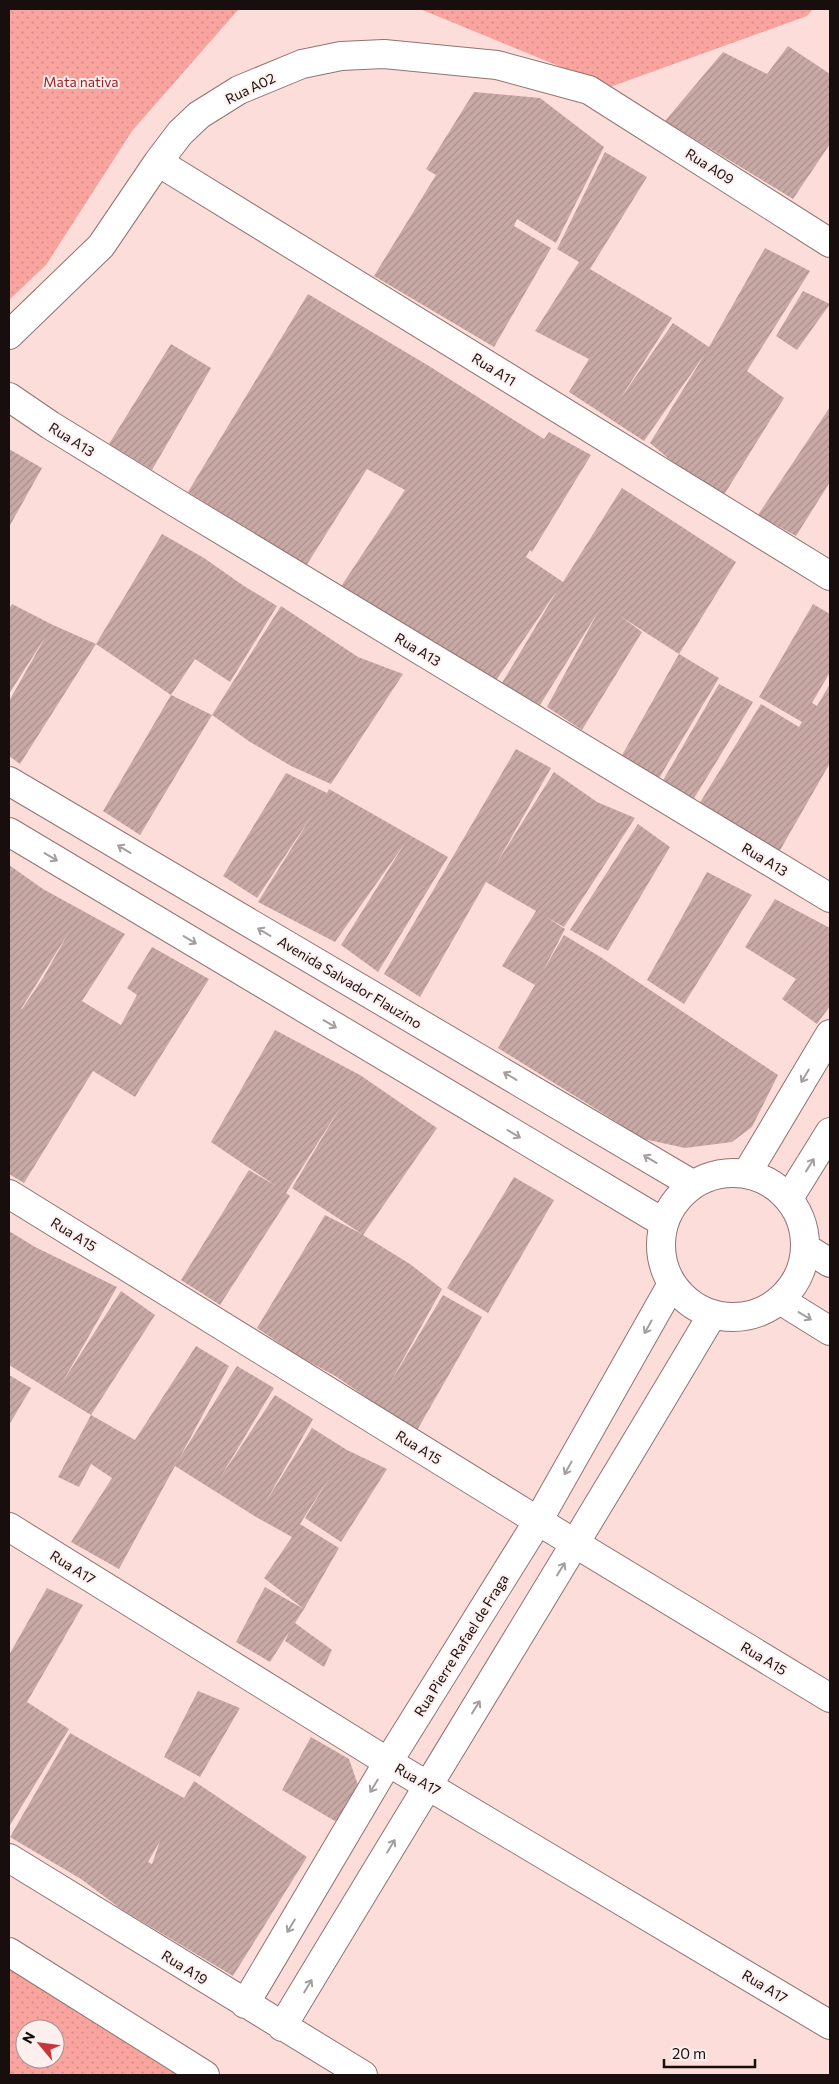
<svg xmlns="http://www.w3.org/2000/svg" width="839" height="2084" font-family="Commissioner,sans-serif">
<defs>
<pattern id="park-dots" width="8" height="8" patternUnits="userSpaceOnUse" patternTransform="scale(1.25)"><rect width="8" height="8" fill="#f9a49f"/><path d="M2 2h.1M6 6h.1" fill="none" stroke="#d58c88" stroke-width="1.8" stroke-linecap="round"/></pattern>
<pattern id="building-hatch" width="6" height="6" patternUnits="userSpaceOnUse" patternTransform="scale(1.25)"><rect width="6" height="6" fill="#c8a9a6"/><path d="M-1 1l2-2M0 6l6-6M5 7l2-2" fill="none" stroke="#ab908e"/></pattern>
</defs>
<rect width="100%" height="100%" fill="#fdddda"/>
<path fill="url(#park-dots)" fill-rule="evenodd" d="M9,9H242L238,10L132,131L46,265L9,300Z
M420,9H813L807,16L610,87Z
M9,1964L186,2075H9ZM25,2029H55V2059H25Z"/>
<path fill="url(#building-hatch)" fill-rule="evenodd" d="M788,46L830,74V144L793,199L665,121L723,52L767,74Z
M474,92L540,98L604,147L556,243L517,219L514,226L551,248L494,347L374,276L436,175L426,169Z
M605,152L647,177L590,269L672,318L618,402L673,323L709,347L765,248L810,271L747,371L784,398L722,498L687,474L650,443L705,354L644,441L569,392L589,359L535,331L579,262L557,249Z
M803,291L830,304L797,350L776,336Z
M308,294L429,366L544,439L549,432L591,455L532,552L530,550L526,557L563,582L622,488L736,562L679,654L719,678L658,780L621,757L679,654L620,616L642,632L582,730L547,707L598,612L540,705L502,683L558,589L495,682L461,662L426,637L340,588L405,490L367,469L306,566L188,492Z
M171,344L211,368L152,470L109,444Z
M830,407V482L796,536L758,515Z
M9,449L42,468L9,527Z
M162,534L204,558L244,586L277,606L230,682L195,659L171,695L96,644Z
M12,604L53,625L96,644L20,764L9,756V701L46,636L9,694V609Z
M813,604L830,614V672L812,703L817,706L830,684V763L779,852L699,804L761,704L799,727L802,722L759,697Z
M281,606L358,657L403,674L331,784L291,766L250,742L212,715Z
M719,684L753,702L693,800L662,782Z
M171,695L212,715L140,835L103,811Z
M516,749L551,768L495,866L554,772L597,802L635,818L564,927L546,917L565,929L543,971L564,935L602,958L778,1075L752,1127L732,1142L685,1148L644,1139L498,1048L535,985L502,966L536,911L486,882L420,997L384,974Z
M286,773L327,793L329,789L448,857L378,972L341,945L405,843L335,942L258,902L313,814L257,898L223,876Z
M638,824L670,847L608,951L570,930Z
M9,865L43,889L125,934L82,1001L121,1025L137,995L127,988L152,947L209,979L135,1097L93,1071L24,1183L9,1174ZM69,932L43,978L22,1009H21Z
M707,872L752,895L684,1004L647,980Z
M775,899L830,928V1006L817,1024L782,999L796,979L745,947Z
M275,1030L360,1075L437,1128L363,1235L410,1264L442,1289L390,1383L443,1295L482,1317L416,1432L337,1377L297,1355L257,1328L325,1215L362,1234L292,1188L343,1103L286,1193L290,1196L220,1305L181,1280L249,1170L276,1186L211,1142Z
M514,1177L554,1200L488,1313L447,1288Z
M9,1231L35,1247L117,1287L62,1383L121,1291L155,1315L91,1415L9,1365Z
M196,1346L229,1366L179,1459L237,1366L274,1388L220,1478L275,1395L313,1419L265,1503L312,1428L347,1450L387,1469L341,1542L305,1518L332,1473L300,1524L339,1548L304,1609L264,1578L292,1537L256,1517L175,1466L119,1569L71,1542L112,1478L91,1464L79,1487L58,1477L91,1415L135,1440Z
M9,1375L31,1388L9,1425Z
M265,1587L304,1609L295,1623L332,1650L324,1667L285,1641L289,1632L270,1662L236,1642Z
M47,1588L83,1605L27,1702L69,1729L9,1827V1655Z
M198,1691L240,1708L200,1777L164,1757Z
M70,1733L184,1798L194,1781L307,1857L233,1976L121,1909L81,1879L10,1837ZM160,1841L152,1864L148,1862Z
M311,1737L349,1759L360,1791L340,1824L282,1790Z"/>
<g fill="none" stroke-linecap="round" stroke-linejoin="round">
<g stroke="#907471" stroke-width="30">
<path id="minor" d="M158,162L830,576
M9,335L101,246L158,162L180,133L199,115L239,90L302,64L341,56L384,54L497,65L589,90L830,243
M9,397L50,425L175,502L830,898
M9,781L692,1184
M9,832L664,1223
M661 1245a72 72 0 1 1 144 0a72 72 0 1 1-144 0Z
M747,1173L830,1034
M9,1194L538,1521L830,1698
M789,1198L830,1132
M806,1248L830,1263
M780,1300L830,1331
M9,1527L388,1762L830,2025
M9,1858L363,2075
M9,1952L205,2075
M245,2004L388,1762L538,1521L672,1284
M282,2027C425,1789 571,1553 712,1315"/>
</g>
<use href="#minor" stroke="#fff" stroke-width="28"/>
</g>
<defs><path id="oneway-shaft" d="M-6 0H5M1.5-3L5.5 0L1.5 3" fill="none" stroke-width="1.6" stroke-linecap="round" stroke-linejoin="round" transform="scale(1.25)"/></defs>
<g stroke="#a39f9e">
<use href="#oneway-shaft" transform="translate(124 849) rotate(-149)"/>
<use href="#oneway-shaft" transform="translate(51 857) rotate(31)"/>
<use href="#oneway-shaft" transform="translate(264 932) rotate(-149)"/>
<use href="#oneway-shaft" transform="translate(190 940) rotate(31)"/>
<use href="#oneway-shaft" transform="translate(330 1024) rotate(31)"/>
<use href="#oneway-shaft" transform="translate(510 1076) rotate(-149)"/>
<use href="#oneway-shaft" transform="translate(805 1076) rotate(121)"/>
<use href="#oneway-shaft" transform="translate(514 1134) rotate(31)"/>
<use href="#oneway-shaft" transform="translate(650 1159) rotate(-149)"/>
<use href="#oneway-shaft" transform="translate(810 1165) rotate(-58)"/>
<use href="#oneway-shaft" transform="translate(805 1316) rotate(31)"/>
<use href="#oneway-shaft" transform="translate(648 1327) rotate(119)"/>
<use href="#oneway-shaft" transform="translate(568 1468) rotate(119)"/>
<use href="#oneway-shaft" transform="translate(561 1569) rotate(-58)"/>
<use href="#oneway-shaft" transform="translate(476 1707) rotate(-58)"/>
<use href="#oneway-shaft" transform="translate(374 1786) rotate(121)"/>
<use href="#oneway-shaft" transform="translate(391 1846) rotate(-59)"/>
<use href="#oneway-shaft" transform="translate(291 1926) rotate(121)"/>
<use href="#oneway-shaft" transform="translate(308 1986) rotate(-59)"/>
</g>
<g text-anchor="middle" dominant-baseline="central" stroke-width="4" stroke-linejoin="round" paint-order="stroke">
<g font-size="14" fill="#9c2026" stroke="#fcefee">
<text x="81" y="81">Mata nativa</text>
</g>
<g font-size="14" fill="#180e0d" stroke="#fcefee">
<text transform="translate(250 88) rotate(-26)">Rua A02</text>
<text transform="translate(710 166) rotate(32)">Rua A09</text>
<text transform="translate(494 369) rotate(32)">Rua A11</text>
<text transform="translate(72 439) rotate(32)">Rua A13</text>
<text transform="translate(418 649) rotate(31)">Rua A13</text>
<text transform="translate(765 859) rotate(31)">Rua A13</text>
<text transform="translate(350 982) rotate(31)">Avenida Salvador Flauzino</text>
<text transform="translate(74 1234) rotate(32)">Rua A15</text>
<text transform="translate(419 1447) rotate(32)">Rua A15</text>
<text transform="translate(73 1567) rotate(32)">Rua A17</text>
<text transform="translate(461 1645) rotate(-58)">Rua Pierre Rafael de Fraga</text>
<text transform="translate(764 1658) rotate(31)">Rua A15</text>
<text transform="translate(418 1779) rotate(30)">Rua A17</text>
<text transform="translate(185 1967) rotate(32)">Rua A19</text>
<text transform="translate(765 1986) rotate(31)">Rua A17</text>
</g>
</g>
<rect width="839" height="2084" fill="none" stroke="#180e0d" stroke-width="20"/>
<g transform="translate(40 2044) rotate(299)"><circle r="24" fill="#fcefee" stroke="#a19594"/>
<path d="M0-4L9 19L0 12L-9 19Z" fill="#c6363b"/>
<text y="-8" font-size="14" font-weight="bold" text-anchor="middle" fill="#180e0d">N</text>
</g>
<path d="M664 2059v8h91v-8" fill="none" stroke="#180e0d" stroke-width="2.5"/>
<text x="672" y="2059" font-size="15" fill="#180e0d" stroke="#fcefee" stroke-width="4" paint-order="stroke">20 m</text>
</svg>
